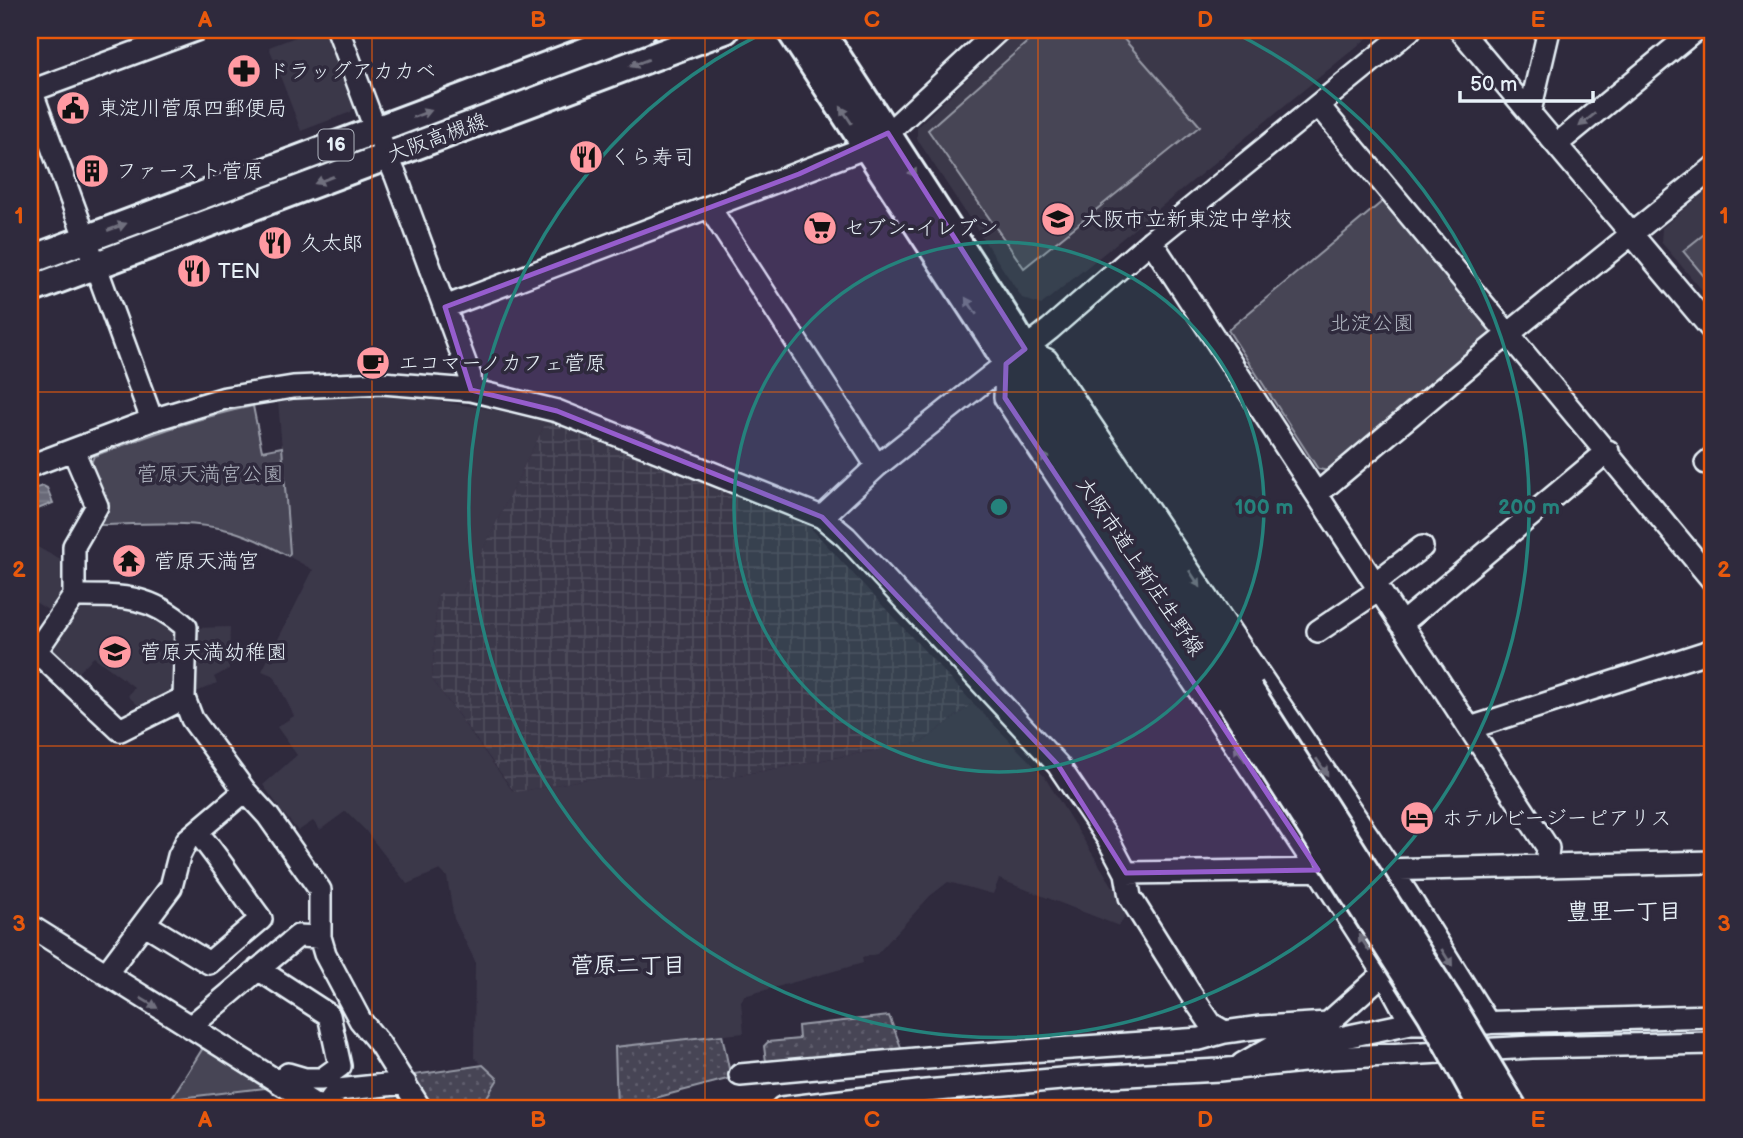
<svg xmlns="http://www.w3.org/2000/svg" width="1743" height="1138" font-family="'Balsamiq Sans','Klee One',sans-serif">
<defs>
<pattern id="industrial-grid" width="8" height="8" patternUnits="userSpaceOnUse" patternTransform="scale(1.75)"><rect width="8" height="8" fill="#3b3749"/><path d="M0 4h8M4 0v8" fill="none" stroke="#4e4b5b"/></pattern>
<pattern id="grass-dots" width="8" height="8" patternUnits="userSpaceOnUse" patternTransform="scale(1.75)"><rect width="8" height="8" fill="#464455"/><path d="M2 2h.1M6 6h.1" fill="none" stroke="#615f6e" stroke-width="1.8" stroke-linecap="round"/></pattern>
<pattern id="water-rules" width="6" height="5" patternUnits="userSpaceOnUse" patternTransform="scale(1.75)"><rect width="6" height="5" fill="#696978"/><path d="M0 2.5h6" fill="none" stroke="#7e7f8c"/></pattern>
</defs>
<rect width="100%" height="100%" fill="#2f2a3d"/>
<filter id="ink" filterUnits="userSpaceOnUse"><feTurbulence type="fractalNoise" baseFrequency=".0143" numOctaves="2"/><feDisplacementMap in="SourceGraphic" scale="14" xChannelSelector="R" yChannelSelector="G"/><feConvolveMatrix kernelMatrix="1 2 1 2 8 2 1 2 1" color-interpolation-filters="sRGB"/></filter>
<g filter="url(#ink)">
<path fill="#3b3749" d="M314,30H329L356,101L351,112L301,131L269,47Z
M1018,30H1377L1041,305L1022,298L917,139V127Z
M1713,185V303L1661,242L1662,228Z
M350,395L411,397L502,411L546,422L462,593H439L437,598L432,679L512,790L517,792L587,779L657,776L701,782L922,742L973,703L1044,776L1128,911L1119,926L999,879L993,894L948,882L930,896L877,954L862,957L863,963L744,996L741,1002L744,1033L615,1047L617,1108H480L497,1079L474,1057L475,961L454,919L447,877L440,870L407,884L365,830L346,811L320,830L313,821L298,831L283,813L277,817L273,812L279,807L263,785L297,755L277,727L294,716L274,676L262,671L313,570L288,556L290,553L278,400Z
M30,543L70,565L69,591L56,615L30,599Z
M77,603L145,605L183,629L181,692L144,711L128,696L134,687L94,657L73,677L43,647Z
M230,627L229,669L214,677L217,683L199,691L190,692L191,628Z"/>
<path fill="url(#industrial-grid)" d="M546,422L555,423L808,525L973,703L922,742L700,782L657,776L587,779L517,792L513,790L432,679L437,597L439,593L462,592Z"/>
<path fill="url(#grass-dots)" stroke="#979aa6" stroke-width="2" d="M353,153L354,155L127,241L125,237Z
M889,1016L904,1055L771,1065L766,1062L764,1046L768,1042L799,1039L798,1026Z
M722,1035L731,1078L617,1108L615,1047Z
M483,1065L498,1079L480,1108H424L407,1076Z
M398,1087L415,1108H334L344,1094Z"/>
<path fill="#464455" stroke="#979aa6" stroke-width="2" d="M1041,30H1116L1200,126L1024,268L928,130Z
M1383,201L1490,327V339L1329,471L1318,469L1228,330Z
M1713,227V287L1683,251Z
M253,406L262,451L282,447L290,553L288,556C270,546 252,537 232,531C193,520 141,524 100,525L91,528L90,466L94,456C146,437 198,417 253,406Z
M203,1048L265,1088L171,1099Z"/>
<path fill="url(#water-rules)" stroke="#9c9fab" stroke-width="2" d="M43,486L47,488L53,503L38,509L30,505V490Z"/>
<g fill="none" stroke-linecap="round" stroke-linejoin="round">
<g stroke="#e8f1f8" stroke-width="26">
<path id="minor" d="M338,30L376,131L396,176L470,376L471,390
M1460,30L1713,331
M30,87L152,420
M31,91L196,30
M1319,106L1713,581
M1530,111L1549,30
M1557,144L1696,30
M709,207L877,466
M1151,241L1548,848L1546,865
M445,307L867,147L888,133L999,30
M1025,349L1047,360L1406,892L1488,1023
M1006,364L1005,398L1318,870L1384,973L1411,1023
M1706,463L1713,457
M30,466L152,420L225,398L293,387L382,383L471,390L557,411L822,517L846,537L1058,765L1108,839L1126,873L1130,897L1190,993L1211,1024L1225,1032
M1317,494L1475,361L1713,168
M822,517L877,466L1050,329L1151,241L1410,30
M1375,583L1422,547
M74,596C121,596 149,594 186,627L184,698L192,719L245,791L268,816L320,890V937L325,954L360,1020L379,1043L420,1108
M1401,624L1608,451
M1318,631L1379,590
M36,651L120,730L184,698
M30,660L74,596V546L97,506L73,450
M1470,728L1713,650
M1380,870L1713,862
M1126,873L1330,870
M145,924L209,963L261,919C239,890 220,859 197,832
M30,926L320,1108
M258,969L329,1015L340,1066L322,1079H305L288,1074L279,1083
M106,974L171,887L179,856L187,840L245,791
M1473,1023L1713,1016
M190,1027L298,936L320,937
M1242,1064L1275,1045L1335,1039L1411,1023H1424
M740,1075L927,1058L1200,1039L1225,1032L1261,1027L1328,1023L1384,973
M324,1108L338,1090L405,1083
M782,1108L926,1091L1073,1078L1219,1070L1332,1058L1532,1047L1713,1043"/>
</g>
<g stroke="#e8f1f8" stroke-width="32">
<path id="major" d="M790,30L993,340L1020,385L1230,701
M820,30L1011,325L1037,369L1249,689
M30,260L642,30
M30,290L725,30"/>
</g>
<use href="#minor" stroke="#2f2a3d" stroke-width="21"/>
<use href="#major" stroke="#2f2a3d" stroke-width="26"/>
<g stroke="#e8f1f8" stroke-width="32" stroke-linecap="butt">
<path id="major-bridge" d="M1249,689L1453,1008L1513,1108
M1230,701L1431,1014L1483,1108"/>
</g>
<use href="#major-bridge" stroke="#2f2a3d" stroke-width="26"/>
</g>
<defs><path id="oneway-solid" d="M-6-.8H1V-3.2L6.5 0L1 3.2V.8H-6Z" transform="scale(1.75)"/></defs>
<g fill="#70707e">
<use href="#oneway-solid" transform="translate(639 63) rotate(159)"/>
<use href="#oneway-solid" transform="translate(422 114) rotate(-21)"/>
<use href="#oneway-solid" transform="translate(846 115) rotate(-123)"/>
<use href="#oneway-solid" transform="translate(1587 120) rotate(141)"/>
<use href="#oneway-solid" transform="translate(911 169) rotate(57)"/>
<use href="#oneway-solid" transform="translate(324 180) rotate(159)"/>
<use href="#oneway-solid" transform="translate(117 227) rotate(-20)"/>
<use href="#oneway-solid" transform="translate(971 306) rotate(-123)"/>
<use href="#oneway-solid" transform="translate(1047 461) rotate(-124)"/>
<use href="#oneway-solid" transform="translate(1195 579) rotate(56)"/>
<use href="#oneway-solid" transform="translate(1240 753) rotate(-124)"/>
<use href="#oneway-solid" transform="translate(1322 767) rotate(56)"/>
<use href="#oneway-solid" transform="translate(1364 943) rotate(-123)"/>
<use href="#oneway-solid" transform="translate(1447 958) rotate(58)"/>
<use href="#oneway-solid" transform="translate(149 1003) rotate(31)"/>
</g>
</g>
<path fill="#965dcd" fill-opacity="0.2" stroke="#965dcd" stroke-width="5" stroke-linejoin="round" d="M888,133L1025,349L1006,364L1005,398L1318,870L1126,873L1058,765L822,517L557,411L471,390L445,307L799,174Z"/>
<path fill="none" stroke="#e8590c" stroke-width="2" stroke-opacity="0.55" d="M372,30V1108M705,30V1108M1038,30V1108M1371,30V1108M30,392H1713M30,746H1713"/>
<circle cx="999" cy="507" r="265" fill="#25827c" fill-opacity=".12"/>
<g fill="none" stroke="#25827c" stroke-width="3.5">
<circle cx="999" cy="507" r="265"/>
<path d="M1231 31A530 530 0 1 1 767 31"/>
</g>
<defs>
<g id="pharmacy-disc" transform="scale(1.75)"><circle r="9.5" fill="#ff9aa2" stroke="#2f2a3d"/><path d="M-2-6h4v4h4v4h-4v4h-4v-4h-4v-4h4Z" fill="#111"/></g>
<g id="civic-disc" transform="scale(1.75)"><circle r="9.5" fill="#ff9aa2" stroke="#2f2a3d"/><path d="M-.6-6.5H3V-4.5H.6V-3L4-1V1h2V6H-6V1h2V-1L-.6-3ZM-1.2 2.5V6h2.4V2.5Z" fill="#111"/></g>
<g id="restaurant-disc" transform="scale(1.75)"><circle r="9.5" fill="#ff9aa2" stroke="#2f2a3d"/><path d="M-5-6h1v4h1v-4h1v4h1v-4h1v5L-1.5 .5V6h-2V.5L-5-1ZM5-6V6H3V1.5H1.5Q1.5-4 5-6Z" fill="#111"/></g>
<g id="building-disc" transform="scale(1.75)"><circle r="9.5" fill="#ff9aa2" stroke="#2f2a3d"/><path d="M-4-6H4V6H1V3H-1V6H-4ZM-2.5-4.3h1.7v1.8h-1.7ZM.8-4.3h1.7v1.8H.8ZM-2.5-1h1.7V.8h-1.7ZM.8-1h1.7V.8H.8Z" fill="#111"/></g>
<g id="school-disc" transform="scale(1.75)"><circle r="9.5" fill="#ff9aa2" stroke="#2f2a3d"/><path d="M0-5L7-2L0 1L-7-2ZM-4 1L0 2.5L4 1V4Q0 6-4 4Z" fill="#111"/></g>
<g id="supermarket-disc" transform="scale(1.75)"><circle r="9.5" fill="#ff9aa2" stroke="#2f2a3d"/><path d="M-6-5.5h2.5l.6 2H6L4.5 2H-2.5L-4.4-4H-6ZM-1.5 3.2a1.3 1.3 0 1 0 .1 0ZM3 3.2a1.3 1.3 0 1 0 .1 0Z" fill="#111"/></g>
<g id="cafe-disc" transform="scale(1.75)"><circle r="9.5" fill="#ff9aa2" stroke="#2f2a3d"/><path d="M-5.5-4.5H6V0H3Q3 3.5 0 3.5H-2.5Q-5.5 3.5-5.5 0ZM3-3.2v2h1.7v-2ZM-6 4.5H4V6H-6Z" fill="#111"/></g>
<g id="temple-disc" transform="scale(1.75)"><circle r="9.5" fill="#ff9aa2" stroke="#2f2a3d"/><path d="M0-6L5-2H3V0L6.5 2.5H4V6H1.5V3h-3V6H-4V2.5H-6.5L-3 0V-2H-5Z" fill="#111"/></g>
<g id="hotel-disc" transform="scale(1.75)"><circle r="9.5" fill="#ff9aa2" stroke="#2f2a3d"/><path d="M-6-4.5h1.5V1H6V5H4.5V3h-9V5H-6ZM-4 0a1.8 1.8 0 1 1 3.6 0ZM.5 0V-2.5h3Q6-2.5 6 0Z" fill="#111"/></g>
</defs>
<g fill-rule="evenodd">
<use href="#pharmacy-disc" x="244" y="71"/>
<use href="#civic-disc" x="73" y="108"/>
<use href="#restaurant-disc" x="586" y="157"/>
<use href="#building-disc" x="92" y="171"/>
<use href="#school-disc" x="1058" y="219"/>
<use href="#supermarket-disc" x="820" y="228"/>
<use href="#restaurant-disc" x="275" y="243"/>
<use href="#restaurant-disc" x="194" y="271"/>
<use href="#cafe-disc" x="373" y="363"/>
<use href="#temple-disc" x="129" y="561"/>
<use href="#school-disc" x="115" y="652"/>
<use href="#hotel-disc" x="1417" y="818"/>
</g>
<g text-anchor="middle" dominant-baseline="central" stroke-width="7" stroke-linejoin="round" paint-order="stroke">
<rect fill="#2f2a3d" stroke="#b0b5c0" stroke-width="2" x="318.5" y="129.5" width="35" height="31" rx="5"/>
<g font-size="19" font-weight="bold" fill="#e8f1f8">
<text x="336" y="145">16</text>
</g>
<g font-size="21" fill="#e8f1f8" stroke="#2f2a3d" text-anchor="start">
<text x="268" y="71">ドラッグアカカベ</text>
<text x="98" y="108">東淀川菅原四郵便局</text>
<text x="610" y="157">くら寿司</text>
<text x="116" y="171">ファースト菅原</text>
<text x="1082" y="219">大阪市立新東淀中学校</text>
<text x="844" y="228">セブン-イレブン</text>
<text x="300" y="243">久太郎</text>
<text x="218" y="271">TEN</text>
<text x="398" y="363">エコマーノカフェ菅原</text>
<text x="154" y="561">菅原天満宮</text>
<text x="140" y="652">菅原天満幼稚園</text>
<text x="1442" y="818">ホテルビージーピアリス</text>
</g>
<g font-size="21" fill="#e8f1f8" stroke="#2f2a3d">
<text transform="translate(437 138) rotate(-20)">大阪高槻線</text>
<text transform="translate(1140 567) rotate(56)">大阪市道上新庄生野線</text>
</g>
<g font-size="21" fill="#afb4bf" stroke="#2f2a3d">
<text x="1372" y="323">北淀公園</text>
<text x="210" y="474">菅原天満宮公園</text>
</g>
<g font-size="23" font-weight="bold" fill="#e8f1f8" stroke="#2f2a3d">
<text x="1624" y="912">豊里一丁目</text>
<text x="628" y="966">菅原二丁目</text>
</g>
</g>
<circle cx="999" cy="507" r="10" fill="#25827c" stroke="#2f2a3d" stroke-width="3.5"/>
<g font-size="21" text-anchor="middle" font-weight="bold" fill="#25827c" stroke="#2f2a3d" stroke-width="7" stroke-linejoin="round" paint-order="stroke">
<text x="1264" y="514">100 m</text>
<text x="1529" y="514">200 m</text>
</g>
<rect width="1743" height="1138" fill="none" stroke="#2f2a3d" stroke-width="77"/>
<path d="M1460 91v10h133v-10" fill="none" stroke="#e8f1f8" stroke-width="3.5"/>
<text x="1470" y="91" font-size="21" fill="#e8f1f8" stroke="#2f2a3d" stroke-width="5" paint-order="stroke">50 m</text>
<rect x="38" y="38" width="1666" height="1062" fill="none" stroke="#e8590c" stroke-width="2.5"/>
<g font-size="23" text-anchor="middle" font-weight="bold" fill="#e8590c">
<text x="205" y="27">A</text>
<text x="538" y="27">B</text>
<text x="872" y="27">C</text>
<text x="1205" y="27">D</text>
<text x="1538" y="27">E</text>
<text x="19" y="223">1</text>
<text x="1724" y="223">1</text>
<text x="19" y="577">2</text>
<text x="1724" y="577">2</text>
<text x="19" y="931">3</text>
<text x="1724" y="931">3</text>
<text x="205" y="1127">A</text>
<text x="538" y="1127">B</text>
<text x="872" y="1127">C</text>
<text x="1205" y="1127">D</text>
<text x="1538" y="1127">E</text>
</g>
</svg>
